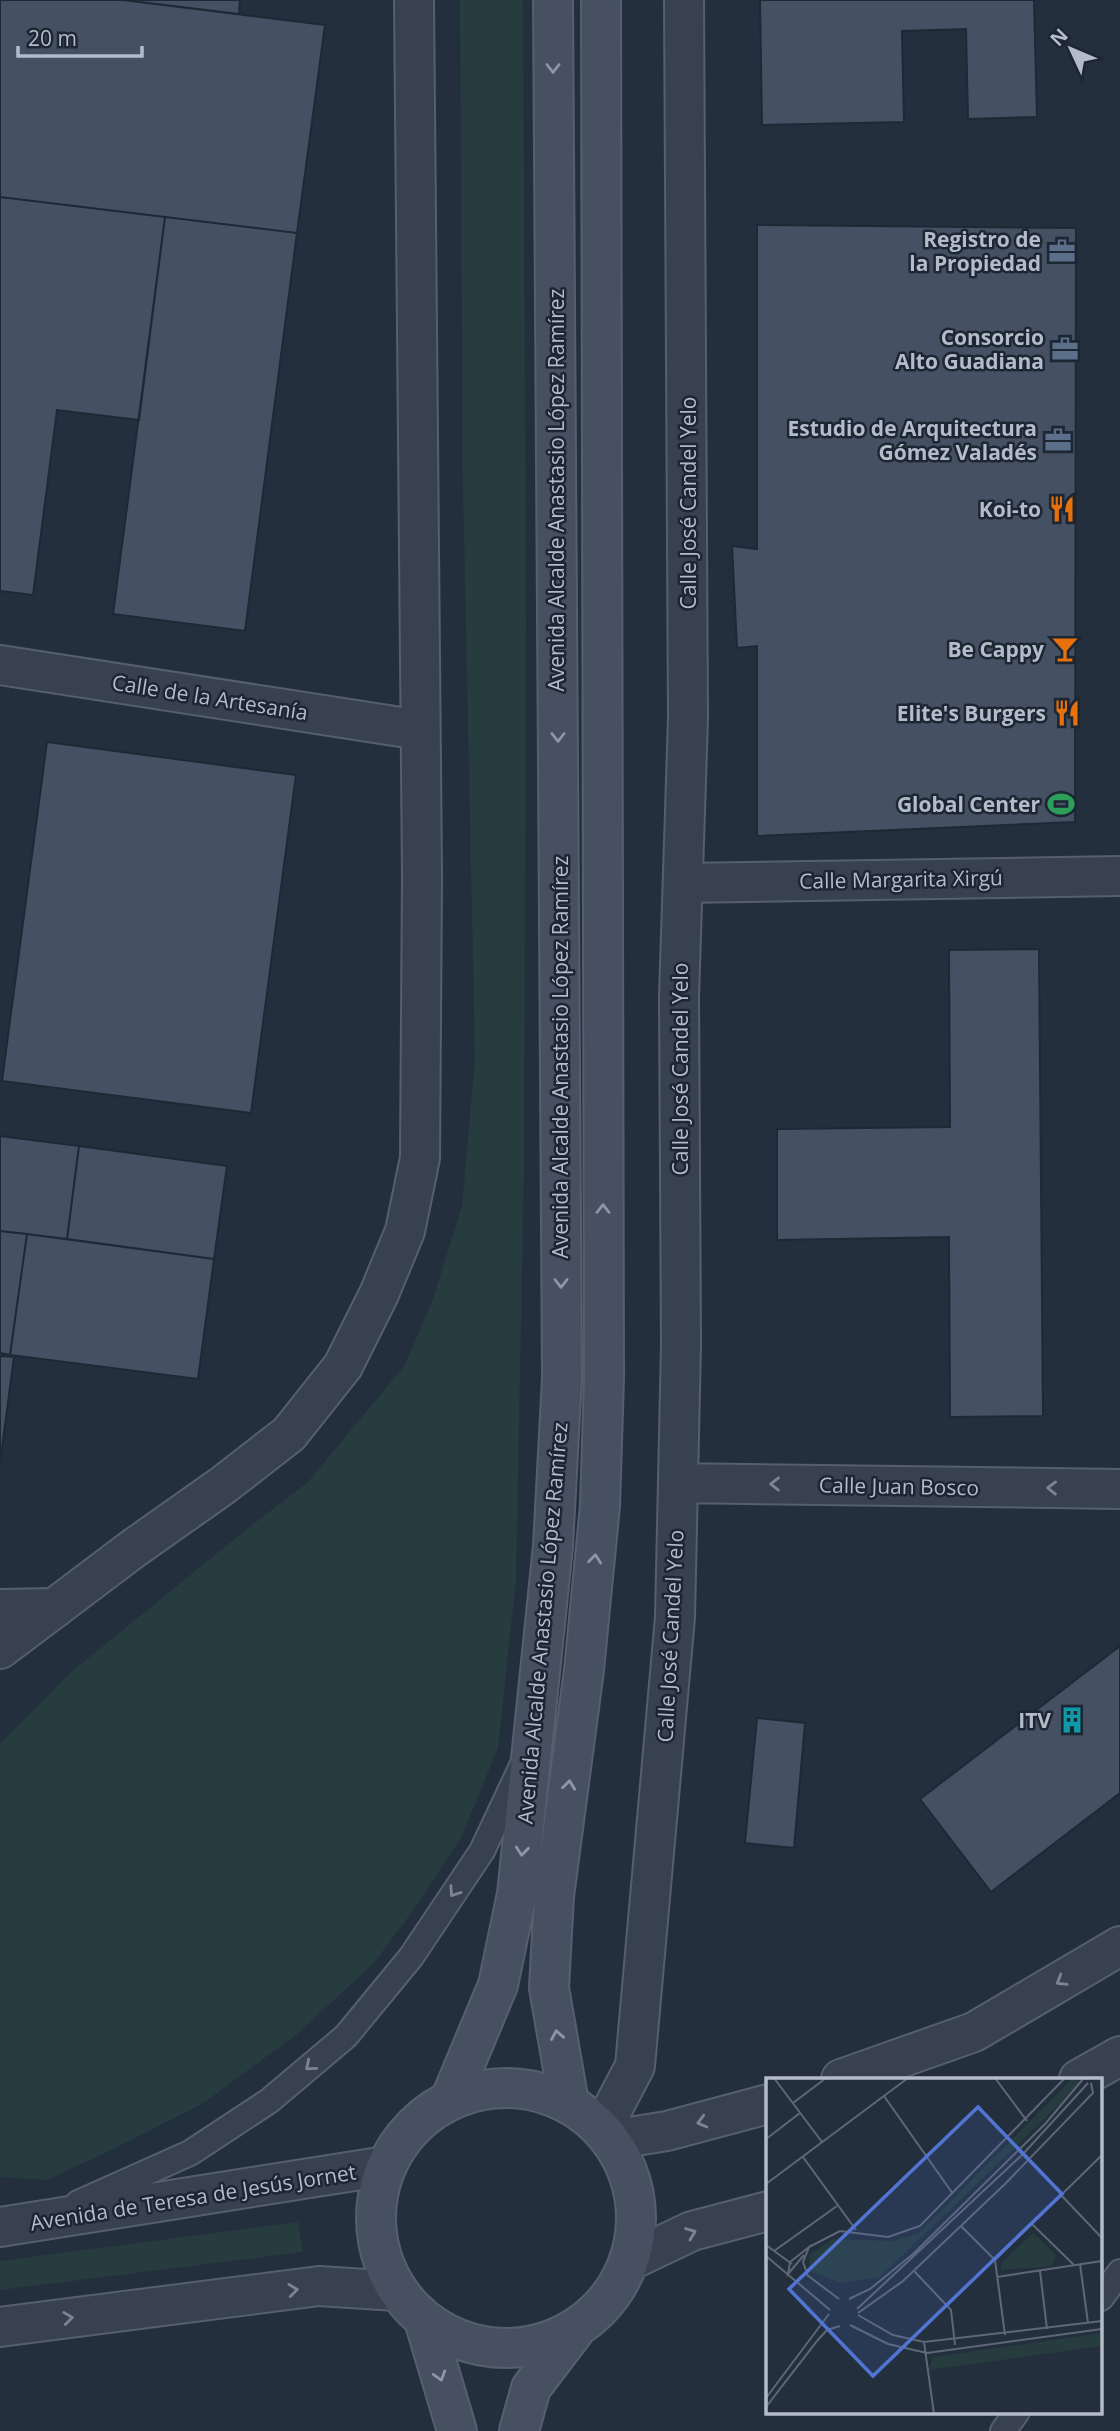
<svg xmlns="http://www.w3.org/2000/svg" width="1120" height="2431" font-family="'Open Sans',sans-serif">
<rect width="100%" height="100%" fill="#242f3e"/>
<path fill="#263c3f" d="M460,0H523L526,622L524,1169L516,1579L498,1748L461,1838L412,1912L373,1964L297,2034L202,2104L107,2152L47,2180L0,2177V1744L70,1673L248,1528L307,1483L405,1365L432,1302L462,1206L475,1058L463,487Z
M298,2222L303,2252L0,2290V2261Z"/>
<path fill="#455162" stroke="#1f2835" stroke-width="2" d="M0,0H123L325,25L297,233L0,197Z
M123,0H240L239,14Z
M760,0H1034L1037,117L968,119L966,29L902,31L904,122L762,125Z
M0,197L165,217L139,420L57,410L33,595L0,591Z
M165,217L297,233L245,631L113,614Z
M757,225L1076,228L1075,822L757,836V646L737,648L732,546L757,549Z
M47,742L296,775L251,1113L2,1081Z
M1039,949L1043,1416L950,1417L949,1237L777,1240V1129L950,1127L949,950Z
M0,1136L79,1146L67,1239L0,1231Z
M79,1146L227,1166L214,1259L67,1239Z
M0,1231L27,1234L10,1355L0,1353Z
M27,1234L214,1259L198,1379L10,1355Z
M0,1356L14,1357L0,1463Z
M1120,1646V1793L991,1892L920,1799Z
M757,1718L805,1723L794,1848L745,1843Z"/>
<g fill="none" stroke-linecap="round" stroke-linejoin="round">
<g stroke="#565f6c" stroke-width="28">
<path id="lane" d="M78,2203L190,2153L269,2101L346,2036L411,1957L482,1851L521,1768
M1101,2298L1120,2272
M1003,2431L1017,2412"/>
</g>
<g stroke="#565f6c" stroke-width="42">
<path id="street" d="M0,665L420,730
M683,883L1120,876
M678,1483L1120,1489
M0,1609L55,1608
M0,1649L134,1548L222,1486L289,1434L343,1366L379,1294L405,1231L420,1158L422,876L414,0
M841,2079L974,2032L1120,1946
M1079,2079L1120,2056
M602,2129L635,2066L675,1617L681,1344L679,997L688,718L684,0
M611,2140L667,2131L768,2104
M0,2227L386,2166
M629,2261L692,2231L768,2211
M0,2327L319,2286L397,2291"/>
</g>
<g stroke="#565f6c" stroke-width="42">
<path id="secondary" d="M376 2218a130 130 0 1 1 260 0a130 130 0 1 1-260 0Z
M450,2100L498,1985L517,1894L553,1546L562,1378L553,0
M569,2103L549,1988L554,1896L584,1670L600,1506L604,1378L601,0
M424,2320L457,2431
M519,2431L531,2388L575,2330"/>
</g>
<use href="#lane" stroke="#38414e" stroke-width="24"/>
<use href="#street" stroke="#38414e" stroke-width="38"/>
<use href="#secondary" stroke="#465061" stroke-width="38"/>
</g>
<defs><path id="oneway-chevron" d="M-2-3.5L2.5 0L-2 3.5" fill="none" stroke-width="1.6" stroke-linecap="round" stroke-linejoin="round" transform="scale(1.75)"/></defs>
<g stroke="#8e96a5">
<use href="#oneway-chevron" transform="translate(553 68) rotate(90)"/>
<use href="#oneway-chevron" transform="translate(558 737) rotate(90)"/>
<use href="#oneway-chevron" transform="translate(603 1209) rotate(-90)"/>
<use href="#oneway-chevron" transform="translate(561 1283) rotate(90)"/>
<use href="#oneway-chevron" transform="translate(595 1559) rotate(-84)"/>
<use href="#oneway-chevron" transform="translate(569 1785) rotate(-83)"/>
<use href="#oneway-chevron" transform="translate(522 1851) rotate(96)"/>
<use href="#oneway-chevron" transform="translate(557 2035) rotate(-100)"/>
<use href="#oneway-chevron" transform="translate(440 2376) rotate(73)"/>
</g>
<g stroke="#7c8592">
<use href="#oneway-chevron" transform="translate(775 1484) rotate(-179)"/>
<use href="#oneway-chevron" transform="translate(1052 1488) rotate(-179)"/>
<use href="#oneway-chevron" transform="translate(454 1892) rotate(124)"/>
<use href="#oneway-chevron" transform="translate(1061 1981) rotate(149)"/>
<use href="#oneway-chevron" transform="translate(310 2066) rotate(140)"/>
<use href="#oneway-chevron" transform="translate(702 2122) rotate(165)"/>
<use href="#oneway-chevron" transform="translate(691 2233) rotate(-21)"/>
<use href="#oneway-chevron" transform="translate(293 2290) rotate(-7)"/>
<use href="#oneway-chevron" transform="translate(68 2318) rotate(-7)"/>
</g>
<defs>
<g id="office-bare" transform="scale(2.1)"><path d="M-6-3h4V-5.5h4V-3h4V5H-6ZM-1-4.5V-3h2v-1.5ZM-6 0V1H6V0Z" fill="#5c6f8a" stroke="#1d2633" stroke-width="2.5" paint-order="stroke"/></g>
<g id="restaurant-bare" transform="scale(2.1)"><path d="M-5-6h1v4h1v-4h1v4h1v-4h1v5L-1.5 .5V6h-2V.5L-5-1ZM5-6V6H3V1.5H1.5Q1.5-4 5-6Z" fill="#e8710a" stroke="#1d2633" stroke-width="2.5" paint-order="stroke"/></g>
<g id="bar-bare" transform="scale(2.1)"><path d="M-6-5H6L.8 .8V4.5H3.5V6h-7V4.5H-.8V.8Z" fill="#e8710a" stroke="#1d2633" stroke-width="2.5" paint-order="stroke"/></g>
<g id="stadium-bare" transform="scale(2.1)"><path d="M0-5a6.5 5 0 1 0 0 10a6.5 5 0 1 0 0-10ZM-3.5-1.8h7v3.6h-7Z" fill="#2e9e5b" stroke="#1d2633" stroke-width="2.5" paint-order="stroke"/></g>
<g id="building-bare" transform="scale(2.1)"><path d="M-4-6H4V6H1V3H-1V6H-4ZM-2.5-4.3h1.7v1.8h-1.7ZM.8-4.3h1.7v1.8H.8ZM-2.5-1h1.7V.8h-1.7ZM.8-1h1.7V.8H.8Z" fill="#0f9aa8" stroke="#1d2633" stroke-width="2.5" paint-order="stroke"/></g>
</defs>
<g fill-rule="evenodd">
<use href="#office-bare" x="1062" y="251"/>
<use href="#office-bare" x="1065" y="349"/>
<use href="#office-bare" x="1058" y="440"/>
<use href="#restaurant-bare" x="1062" y="509"/>
<use href="#bar-bare" x="1065" y="649"/>
<use href="#restaurant-bare" x="1067" y="713"/>
<use href="#stadium-bare" x="1061" y="804"/>
<use href="#building-bare" x="1072" y="1720"/>
</g>
<g text-anchor="middle" dominant-baseline="central" stroke-width="5" stroke-linejoin="round" paint-order="stroke">
<g font-size="21" font-weight="bold" fill="#b4bcc9" stroke="#1d2633" text-anchor="end">
<text x="1041" y="239">Registro de<tspan x="1041" dy="24">la Propiedad</tspan></text>
<text x="1044" y="337">Consorcio<tspan x="1044" dy="24">Alto Guadiana</tspan></text>
<text x="1037" y="428">Estudio de Arquitectura<tspan x="1037" dy="24">Gómez Valadés</tspan></text>
<text x="1041" y="509">Koi-to</text>
<text x="1044" y="649">Be Cappy</text>
<text x="1046" y="713">Elite's Burgers</text>
<text x="1040" y="804">Global Center</text>
<text x="1051" y="1720">ITV</text>
</g>
<g font-size="21" fill="#b4bcc9" stroke="#1d2633">
<text transform="translate(556 490) rotate(-90)">Avenida Alcalde Anastasio López Ramírez</text>
<text transform="translate(688 503) rotate(-90)">Calle José Candel Yelo</text>
<text transform="translate(210 697) rotate(9)">Calle de la Artesanía</text>
<text transform="translate(901 879) rotate(-1)">Calle Margarita Xirgú</text>
<text transform="translate(560 1057) rotate(-90)">Avenida Alcalde Anastasio López Ramírez</text>
<text transform="translate(680 1069) rotate(-90)">Calle José Candel Yelo</text>
<text transform="translate(899 1486) rotate(1)">Calle Juan Bosco</text>
<text transform="translate(542 1623) rotate(-85)">Avenida Alcalde Anastasio López Ramírez</text>
<text transform="translate(670 1636) rotate(-87)">Calle José Candel Yelo</text>
<text transform="translate(193 2197) rotate(-9)">Avenida de Teresa de Jesús Jornet</text>
</g>
</g>
<g transform="translate(766 2078)">
<rect width="336" height="336" fill="#242f3e"/>
<path d="M307,0L312,4L295,25L114,199L76,205L43,193V177L67,161L127,163L153,155ZM267,155L290,177L286,188L236,192L235,185ZM336,255V268L163,292L167,279Z" fill="#263c3f"/>
<path fill="none" stroke="#5e6776" stroke-width="2" d="M8,0L56,64M229,0L261,43M118,18L187,116M27,25L60,0M0,61L34,35M37,79L90,152M0,106L142,0M295,117L336,160M266,146L308,187M195,148L229,182L239,257M0,167L26,186M43,169L74,153L122,159L154,148L299,0M8,173L71,128M38,177L22,196L24,184L43,169L37,184L42,198M0,178L64,232M229,182L336,77M314,186L322,245M148,193L185,232L189,267M274,193L281,251M41,197L73,221M231,199L336,183M83,221L104,211L147,176L280,45L317,1M91,231L257,76L322,5M92,235L137,203L239,106L327,15L325,5M92,237L127,257L158,264L336,243M84,247L122,266L161,275L336,251M158,264L168,336M0,320L63,236M0,329L51,263L61,252L74,248"/>
<path fill="#5274d3" fill-opacity="0.15" stroke="#5274d3" stroke-width="3.5" d="M212,29L296,116L107,298L23,211Z"/>
<rect width="336" height="336" fill="none" stroke="#b4bcc9" stroke-width="3.5"/>
</g>
<g transform="translate(1071 49) rotate(314)" stroke="#1d2633" stroke-width="5" paint-order="stroke">
<path d="M0-5L12 26L0 18L-12 26Z" fill="#b4bcc9"/>
<text y="-10" font-size="19" font-weight="bold" text-anchor="middle" fill="#b4bcc9">N</text>
</g>
<path d="M18 46v10h124v-10" fill="none" stroke="#b4bcc9" stroke-width="3.5"/>
<text x="28" y="46" font-size="21" fill="#b4bcc9" stroke="#1d2633" stroke-width="5" paint-order="stroke">20 m</text>
</svg>
